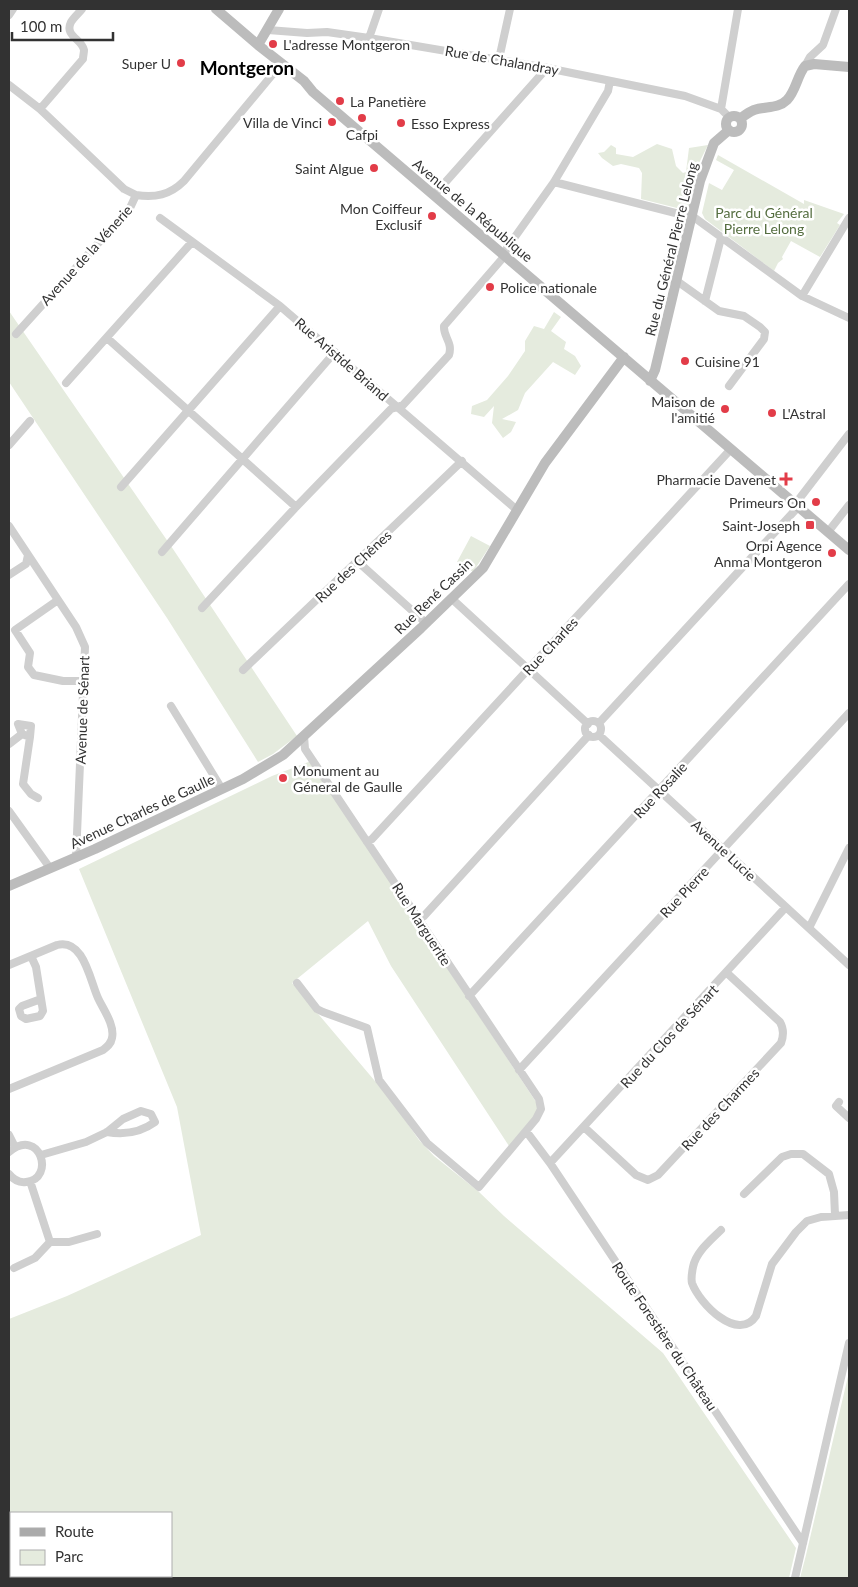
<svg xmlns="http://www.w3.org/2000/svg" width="858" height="1587" font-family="Lato,sans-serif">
<rect width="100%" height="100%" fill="#fff"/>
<path fill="#e5ebde" d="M657,144L672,149L676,166L683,173L686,172L689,148L708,145L696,169L689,211L641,199L642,173L639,168L621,164L613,166L602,158L598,153L604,152L611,145L616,148V154L633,157Z
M718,155L804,204V200L844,214L837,223L840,225L820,257L791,241L782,257L783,259L778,263L774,271L705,219L702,213L709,183L722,190L734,170L716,160Z
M9,311L173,549L297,736L273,754L258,762L167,618L9,382Z
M554,312L561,317L551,331L566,342L564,349L575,356L581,366L575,375L553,362L525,393L518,410L502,419L516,422L511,432L503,438L492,423L494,406L484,417L471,414L472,406L487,400L508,376L525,351V341L534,326L544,329Z
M471,536L490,546L473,572L457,562Z
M311,761L538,1105L537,1115L509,1146L391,966L368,921L292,983L391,1100L419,1140L434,1156L478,1191L504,1216L663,1353L796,1548L789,1578H128L96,1576H171V1513H11V1569H9V1319L67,1296L201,1235L177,1107L79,869L272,776Z
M849,1372V1578H800L806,1555Z"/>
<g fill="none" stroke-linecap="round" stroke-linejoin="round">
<path stroke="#cfcfcf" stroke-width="8" d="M9,15L13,9
M268,30L307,33L327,32L369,38L547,68L685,96L721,109L729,117
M369,38L379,9
M499,59L510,9
M805,66L810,57L823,45L836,9
M9,85L40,109L124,189L136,195
M40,109L83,59C83,56 84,53 84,50C82,39 64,36 71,22C74,17 79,13 82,9
M721,109L738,9
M554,182L695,218L802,296L849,318
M434,195L547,68
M160,218L280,306L517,510
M677,281L719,311L744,316L760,327L765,332L764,339L729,386
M802,296L849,218
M705,301L721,238
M16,334L130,208L136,195C155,198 170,195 184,181L282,63
M107,338L296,507
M66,383L192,242
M9,445L30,421
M121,487L280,306
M796,503L849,434
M9,526L76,627L85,647L76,857
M828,532L849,505
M162,552L335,352
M357,561L426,623
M9,575L26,564L28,555
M451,598L588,724
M58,600L15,630L30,653L28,667L34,675L63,681H83
M202,608L296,507L391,409L403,405L449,355C453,342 443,337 444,326L502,259L507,248L554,182L608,91L610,81
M243,670L462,461
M171,706L222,789
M585 729a8 8 0 1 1 16 0a8 8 0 1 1-16 0Z
M599,723L799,506
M18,724L31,726L30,737L22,734Z
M599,735L849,965
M30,737L23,784L31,794L38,798
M9,744L22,734
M9,811L50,868
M367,842L372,839L731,449
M419,919L424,916L589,735
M809,928L849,848
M31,956L36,967L43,1011L40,1016L26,1019L21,1016L19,1009L22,1006L41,999
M9,965L57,945C84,938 90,981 98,998C103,1009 115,1025 112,1038C111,1044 107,1047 103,1050L9,1089
M297,983L317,1009L323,1012L367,1028L379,1080L427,1143L479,1187L536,1119L541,1109L539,1099L305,749L304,736
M469,996L849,584
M519,1070L849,713
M839,1102L836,1106L849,1118
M584,1127L636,1175L648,1180L658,1175L781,1043C784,1035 784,1029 780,1022L727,973
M526,1131L550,1163L803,1543
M9,1135L15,1147
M9,1152C40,1126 56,1179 26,1182C19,1183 13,1179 9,1174
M41,1155L86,1142L107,1132L123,1119L141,1111L151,1114L155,1122C140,1133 124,1135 107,1132
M550,1163L786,907
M30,1181L50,1242
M744,1194L782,1157L791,1154H803L829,1174L834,1192L835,1215
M721,1230C710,1241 696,1252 693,1267C692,1272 691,1279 692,1283C699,1303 738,1343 756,1316L772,1264L796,1232L807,1221L821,1217L849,1215
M14,1268L35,1258L50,1242H69L97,1234
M795,1578L849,1343"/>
<path stroke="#bcbcbc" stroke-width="10" d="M216,9L258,45L304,81L313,92L849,550
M258,45L279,9
M726 124a8 8 0 1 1 16 0a8 8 0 1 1-16 0Z
M741,118C745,115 749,112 754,110C766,106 778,109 787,100C796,91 797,76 805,66L814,64L849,67
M650,381L655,370L700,181L714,143L729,130
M9,886L95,849L243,779L283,755L421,628L483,568L545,463L624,357"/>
<path stroke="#aaa" stroke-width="11" d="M9,1578H14"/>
</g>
<g fill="#e23c48" stroke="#fff" stroke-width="2">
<circle cx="273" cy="44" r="5"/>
<circle cx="181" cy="63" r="5"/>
<circle cx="340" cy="101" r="5"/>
<circle cx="362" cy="118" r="5"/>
<circle cx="332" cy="122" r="5"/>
<circle cx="401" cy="123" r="5"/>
<circle cx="374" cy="168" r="5"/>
<circle cx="432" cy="216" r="5"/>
<circle cx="490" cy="287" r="5"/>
<circle cx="685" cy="361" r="5"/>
<circle cx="725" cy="409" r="5"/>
<circle cx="772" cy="413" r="5"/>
<path d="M783.5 471.5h5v5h5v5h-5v5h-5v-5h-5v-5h5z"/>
<circle cx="816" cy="502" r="5"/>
<rect x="805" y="520" width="10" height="10" rx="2.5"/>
<circle cx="832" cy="553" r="5"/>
<circle cx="283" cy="778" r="5"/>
</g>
<g text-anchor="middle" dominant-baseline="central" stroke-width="5" stroke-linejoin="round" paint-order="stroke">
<g font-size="14" fill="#323232" stroke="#fff" text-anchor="end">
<text x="283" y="44" text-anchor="start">L'adresse Montgeron</text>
<text x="171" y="63">Super U</text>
<text x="350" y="101" text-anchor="start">La Panetière</text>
<text x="322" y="122">Villa de Vinci</text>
<text x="411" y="123" text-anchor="start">Esso Express</text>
<text x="362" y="134" text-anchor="middle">Cafpi</text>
<text x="364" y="168">Saint Algue</text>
<text x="422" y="208">Mon Coiffeur<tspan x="422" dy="16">Exclusif</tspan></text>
<text x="500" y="287" text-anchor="start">Police nationale</text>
<text x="695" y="361" text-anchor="start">Cuisine 91</text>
<text x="715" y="401">Maison de<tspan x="715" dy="16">l'amitié</tspan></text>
<text x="782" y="413" text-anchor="start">L'Astral</text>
<text x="776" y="479">Pharmacie Davenet</text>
<text x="806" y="502">Primeurs On</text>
<text x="800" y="525">Saint-Joseph</text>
<text x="822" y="545">Orpi Agence<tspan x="822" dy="16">Anma Montgeron</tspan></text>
<text x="293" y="770" text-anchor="start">Monument au<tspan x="293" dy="16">Géneral de Gaulle</tspan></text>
</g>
<g font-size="14" fill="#323232" stroke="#fff">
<text transform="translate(502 60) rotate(10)">Rue de Chalandray</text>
<text transform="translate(473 210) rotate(40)">Avenue de la République</text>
<text transform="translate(671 249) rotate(-76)">Rue du Général Pierre Lelong</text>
<text transform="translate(86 255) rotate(-48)">Avenue de la Vénerie</text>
<text transform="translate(342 359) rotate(41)">Rue Aristide Briand</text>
<text transform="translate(353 566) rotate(-43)">Rue des Chênes</text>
<text transform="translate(433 596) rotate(-44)">Rue René Cassin</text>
<text transform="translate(550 646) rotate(-47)">Rue Charles</text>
<text transform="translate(82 710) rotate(-88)">Avenue de Sénart</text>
<text transform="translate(660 790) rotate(-47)">Rue Rosalie</text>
<text transform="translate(142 811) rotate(-25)">Avenue Charles de Gaulle</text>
<text transform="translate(724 850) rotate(43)">Avenue Lucie</text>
<text transform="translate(684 892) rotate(-47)">Rue Pierre</text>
<text transform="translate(422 924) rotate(57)">Rue Marguerite</text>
<text transform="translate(669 1036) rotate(-47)">Rue du Clos de Sénart</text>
<text transform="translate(720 1109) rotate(-47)">Rue des Charmes</text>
<text transform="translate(665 1336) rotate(56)">Route Forestière du Château</text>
</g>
<g font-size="14" fill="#556e40" stroke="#fff">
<text x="764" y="212">Parc du Général<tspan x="764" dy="16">Pierre Lelong</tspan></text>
</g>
<g font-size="19" font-weight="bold" fill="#000" stroke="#fff">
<text x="247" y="67">Montgeron</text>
</g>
</g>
<rect width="858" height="1587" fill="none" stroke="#323232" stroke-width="20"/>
<rect x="10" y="1512" width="162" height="65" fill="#ffffff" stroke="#adadad"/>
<rect x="20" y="1528" width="25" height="8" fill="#aaaaaa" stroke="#adadad"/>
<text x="55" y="1537" font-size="15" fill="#323232">Route</text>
<rect x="20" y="1550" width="25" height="15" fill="#e5ebde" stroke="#adadad"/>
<text x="55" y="1562" font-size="15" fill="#323232">Parc</text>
<path d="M12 32v8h101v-8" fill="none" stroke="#323232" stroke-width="2.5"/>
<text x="20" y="32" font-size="15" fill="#323232" stroke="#ffffff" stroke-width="4" paint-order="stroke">100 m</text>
</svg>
